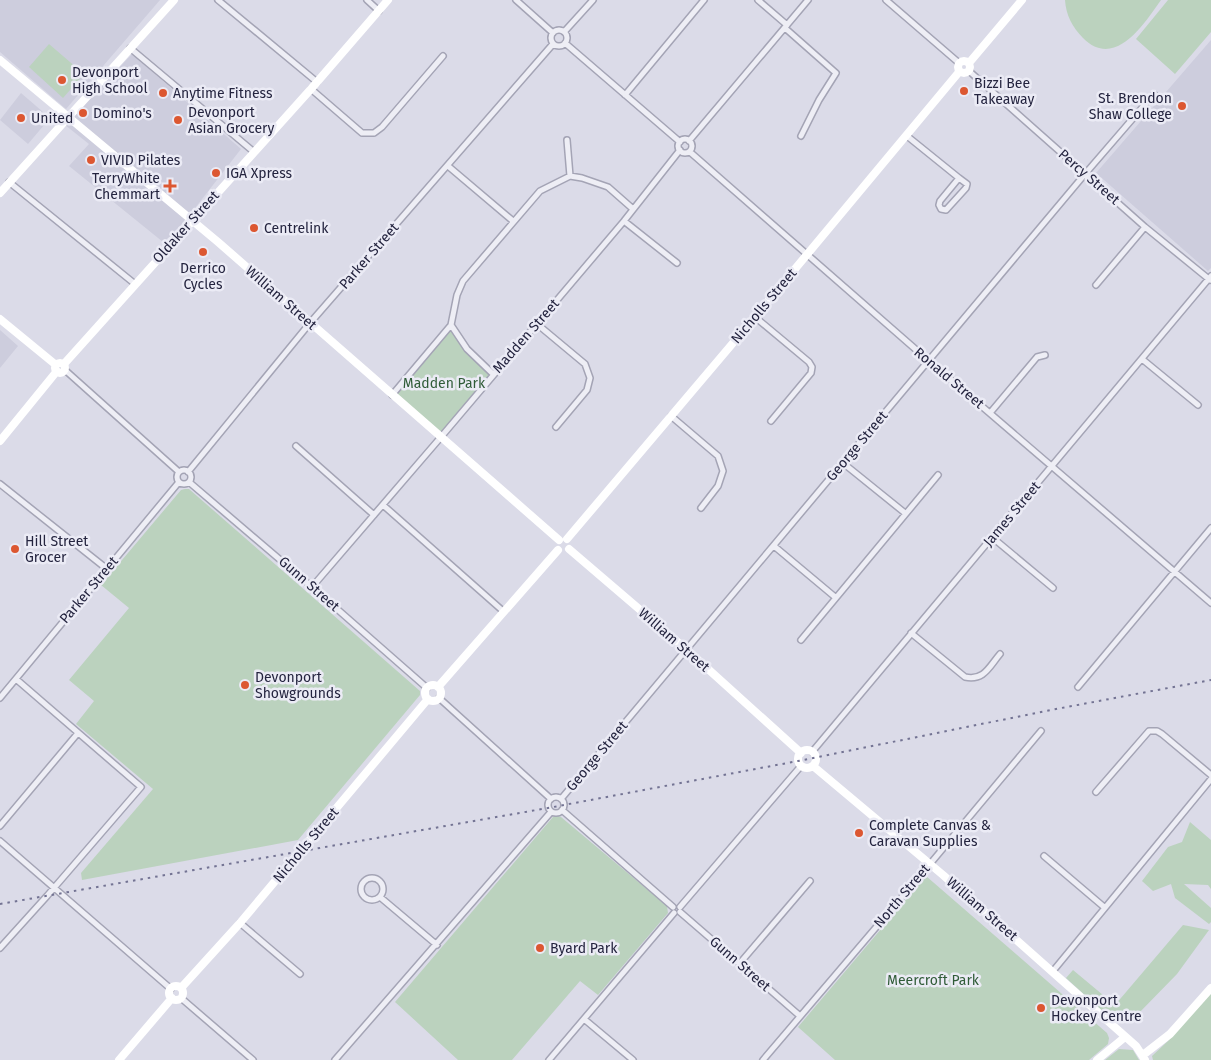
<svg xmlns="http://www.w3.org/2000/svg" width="1211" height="1060" font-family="'Fira Sans',sans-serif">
<rect width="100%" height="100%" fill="#dbdbe8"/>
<path fill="#cdcddd" d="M0,0H160L66,109L0,52Z
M1211,40V268L1208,271L1096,173Z
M132,54L241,149L178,230L163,242L69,166L89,144L65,125Z
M21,93L50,118L28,144L0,120Z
M0,330L18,346L0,368Z"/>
<path fill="#bbd2be" d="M1065,0H1161C1144,24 1115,70 1083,38C1072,27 1066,15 1065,0Z
M1168,0H1211V32L1175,74L1136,39Z
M49,44L84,74L63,98L29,67Z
M451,325L467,349L493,374L441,437L392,395Z
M185,489H189L420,691V695L298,840L82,880L81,873L153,789L76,724L94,701L69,680L129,608L101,585L181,490Z
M556,815L561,817L667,906L668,913L598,995L580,981L512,1060H458L395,1002L553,817Z
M1190,822L1211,840V889L1208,885L1184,884L1211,908V922L1209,924L1175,898L1171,884L1153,891L1142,881L1168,847L1182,842Z
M926,876L1107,1033L1109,1038L1108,1044L1089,1060H835L798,1027Z
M1183,925L1209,930L1177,974L1138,1014L1113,1021L1066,978L1073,970L1115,1005Z
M1211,992V1060H1153L1152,1056L1168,1041Z
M1119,1049L1133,1050L1139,1060H1105Z"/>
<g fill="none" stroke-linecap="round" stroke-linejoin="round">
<g stroke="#a4a4b5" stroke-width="8">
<path id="street" d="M218,0L317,82
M367,0L379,11
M516,0L553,33
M758,0L787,25
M886,0L959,63
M785,28L836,73L819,100L801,136
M551 38a8 8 0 1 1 16 0a8 8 0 1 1-16 0Z
M564,32L593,0
M565,43L680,142
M130,48L254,152
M969,71L1145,227L1210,280
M311,89L362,133H374L382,127L443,56
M625,95L704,0
M907,136L959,178L967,184L966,188L946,210L941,209L939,205L940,201L959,178
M678 146a7 7 0 1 1 14 0a7 7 0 1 1-14 0Z
M567,140L570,176
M689,141L808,0
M690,152L929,361L1211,603
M448,166L513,221
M9,182L135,284
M624,221L677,263
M1096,285L1145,227
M755,317L809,362L812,367L811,373L771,421
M537,324L585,364L590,378L587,390L556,427
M1142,359L1198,405
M65,370L179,472
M493,374L467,349L451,325L457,295L463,281L540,191L570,176L582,178L608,187L633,209
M392,395L451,325
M990,413L1037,357L1045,355
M671,416L718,456L723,471L718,486L701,508
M296,446L374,515
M843,463L905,513
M177 477a7 7 0 1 1 14 0a7 7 0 1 1-14 0Z
M188,472L310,323L553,44
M189,482L312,587L427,688
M0,484L107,569
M383,505L503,611
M993,538L1053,588
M774,546L835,597
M312,587L441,437L624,221L680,150
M911,633L965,677C984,681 989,667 1000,654
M801,640L938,475
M1078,687L1211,528
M0,698L179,482
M439,698L551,799
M812,752L1211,276
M1096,792L1149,731H1157L1162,734L1211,775
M548 805a8 8 0 1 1 16 0a8 8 0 1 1-16 0Z
M561,799L1085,174L1154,94
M562,810L673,907
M0,826L78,733
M0,841L171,989
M1044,856L1104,907
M361 889a11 11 0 1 1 22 0a11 11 0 1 1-22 0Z
M380,897L437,945
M680,907L801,766
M680,912L800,1016
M240,923L300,974
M0,948L47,896L141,787L16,679
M740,963L810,881
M1053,971L1211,779
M181,998L253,1060
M584,1019L633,1060
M335,1060L551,812
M549,1060L674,913
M763,1060L930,864L1041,731"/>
</g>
<use href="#street" stroke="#eeeef5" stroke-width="5"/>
<path stroke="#fff" stroke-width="8" d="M0,60L218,242L559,540
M958 67a6 6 0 1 1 12 0a6 6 0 1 1-12 0Z
M969,63L1022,0
M0,193L174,0
M0,319L56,365
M55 368a5 5 0 1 1 10 0a5 5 0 1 1-10 0Z
M64,364L311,89L388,0
M0,441L57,371
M567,539L755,317L959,72
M569,549L687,650L801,753
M425 693a8 8 0 1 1 16 0a8 8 0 1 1-16 0Z
M438,687L558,550
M798 759a9 9 0 1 1 18 0a9 9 0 1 1-18 0Z
M813,766L943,875L1136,1046L1145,1060
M169 993a7 7 0 1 1 14 0a7 7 0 1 1-14 0Z
M181,988L240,923L428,699
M1143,1055L1170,1034L1211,988
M119,1060L172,998
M1097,1060L1125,1037"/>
<path stroke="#737393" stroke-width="2" stroke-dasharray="2.5 5" stroke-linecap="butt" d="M0,904L548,808L798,761L1056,709L1211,680"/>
</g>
<g fill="#dc5731" stroke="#ebebf5" stroke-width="2">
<circle cx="62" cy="80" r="5"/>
<circle cx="964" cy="91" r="5"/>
<circle cx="163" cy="93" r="5"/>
<circle cx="1182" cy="106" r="5"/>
<circle cx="83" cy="113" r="5"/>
<circle cx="21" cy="118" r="5"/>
<circle cx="178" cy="120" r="5"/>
<circle cx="91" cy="160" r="5"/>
<circle cx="216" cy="173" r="5"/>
<path d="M167.5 178.5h5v5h5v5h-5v5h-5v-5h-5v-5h5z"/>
<circle cx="254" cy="228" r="5"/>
<circle cx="203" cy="252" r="5"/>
<circle cx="15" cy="549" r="5"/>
<circle cx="245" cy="685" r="5"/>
<circle cx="859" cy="833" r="5"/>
<circle cx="540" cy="948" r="5"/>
<circle cx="1041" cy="1008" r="5"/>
</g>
<g text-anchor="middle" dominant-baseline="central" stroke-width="5" stroke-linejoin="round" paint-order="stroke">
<g font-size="14" fill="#24243f" stroke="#ebebf5" text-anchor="start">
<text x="72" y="72">Devonport<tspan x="72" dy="16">High School</tspan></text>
<text x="974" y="83">Bizzi Bee<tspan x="974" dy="16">Takeaway</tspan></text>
<text x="173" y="93">Anytime Fitness</text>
<text x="1172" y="98" text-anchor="end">St. Brendon<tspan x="1172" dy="16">Shaw College</tspan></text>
<text x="188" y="112">Devonport<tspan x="188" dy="16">Asian Grocery</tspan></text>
<text x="93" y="113">Domino's</text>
<text x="31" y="118">United</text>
<text x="101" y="160">VIVID Pilates</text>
<text x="226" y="173">IGA Xpress</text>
<text x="160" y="178" text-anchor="end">TerryWhite<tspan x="160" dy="16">Chemmart</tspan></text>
<text x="264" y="228">Centrelink</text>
<text x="203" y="268" text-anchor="middle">Derrico<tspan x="203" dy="16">Cycles</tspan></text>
<text x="25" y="541">Hill Street<tspan x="25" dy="16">Grocer</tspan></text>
<text x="255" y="677">Devonport<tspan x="255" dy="16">Showgrounds</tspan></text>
<text x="869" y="825">Complete Canvas &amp;<tspan x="869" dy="16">Caravan Supplies</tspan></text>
<text x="550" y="948">Byard Park</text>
<text x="1051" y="1000">Devonport<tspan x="1051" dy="16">Hockey Centre</tspan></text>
</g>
<g font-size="14" fill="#24243f" stroke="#ebebf5">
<text transform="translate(1089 177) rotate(41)">Percy Street</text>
<text transform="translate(186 227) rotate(-48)">Oldaker Street</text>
<text transform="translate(369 256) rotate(-49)">Parker Street</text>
<text transform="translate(281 298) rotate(41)">William Street</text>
<text transform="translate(764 306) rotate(-50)">Nicholls Street</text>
<text transform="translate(526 336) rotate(-49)">Madden Street</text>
<text transform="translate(949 378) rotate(40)">Ronald Street</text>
<text transform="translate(857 446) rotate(-50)">George Street</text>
<text transform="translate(1012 514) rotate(-50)">James Street</text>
<text transform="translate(309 584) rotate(41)">Gunn Street</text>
<text transform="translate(89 590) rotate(-50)">Parker Street</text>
<text transform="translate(674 640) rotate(41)">William Street</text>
<text transform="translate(597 756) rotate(-50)">George Street</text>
<text transform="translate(306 845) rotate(-50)">Nicholls Street</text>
<text transform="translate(902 896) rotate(-50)">North Street</text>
<text transform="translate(982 909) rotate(41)">William Street</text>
<text transform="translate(740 964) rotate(41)">Gunn Street</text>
</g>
<g font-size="14" fill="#305c38" stroke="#ebebf5">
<text x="444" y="383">Madden Park</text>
<text x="933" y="980">Meercroft Park</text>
</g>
</g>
</svg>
